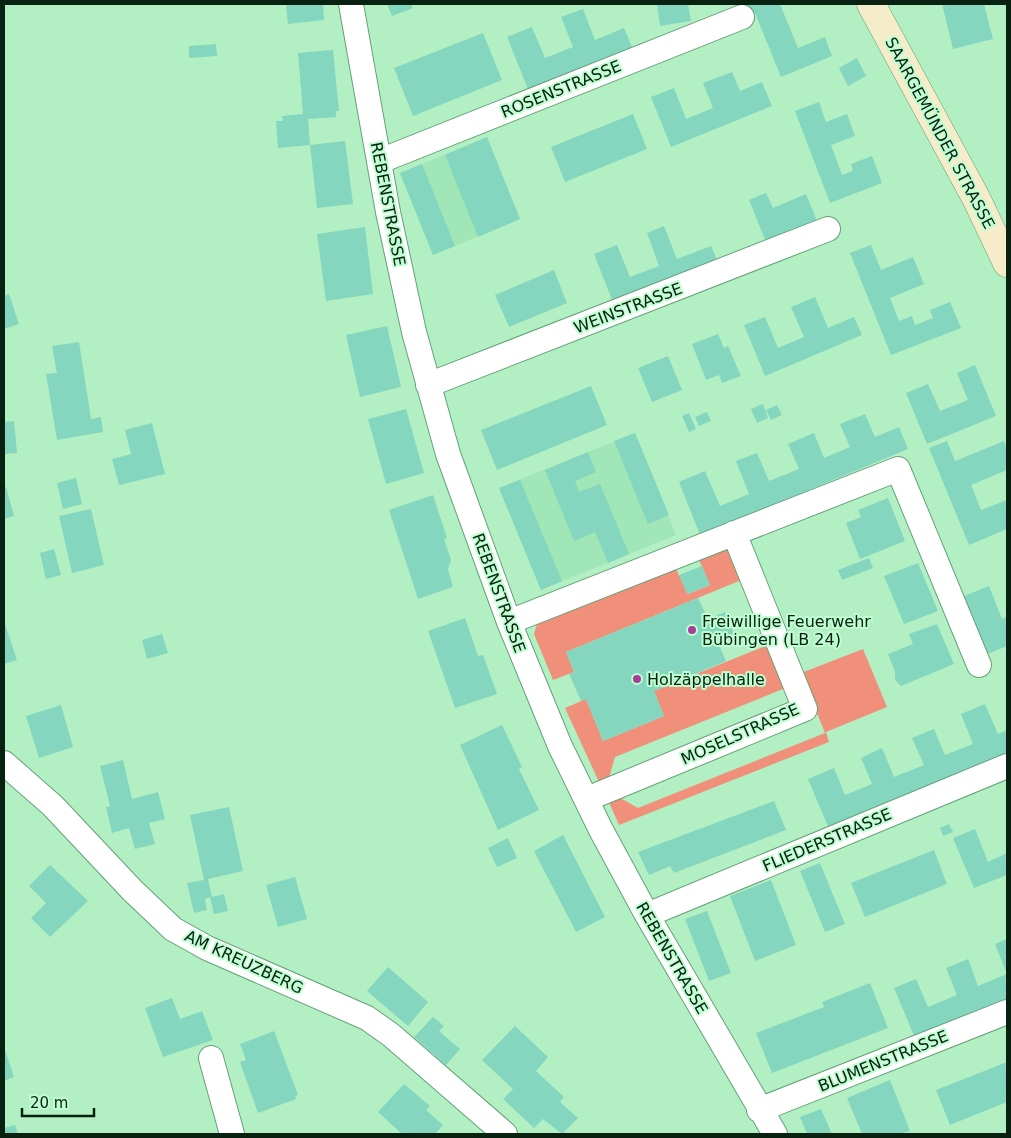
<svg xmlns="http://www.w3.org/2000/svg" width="1011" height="1138" font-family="'DejaVu Sans',sans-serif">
<rect width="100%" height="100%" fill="#b2f0c4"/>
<path fill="#a1e6b6" d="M487,137L520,219L433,255L400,173Z
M635,433L676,535L541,590L499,488Z"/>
<path fill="#f0907a" d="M731,548L744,579L566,652L574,672L553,680L534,634L537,624L676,569L688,594L710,585L699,560Z
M770,644L788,687L615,757L609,778L599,782L565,708L586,699L603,741L664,716L654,691Z
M863,649L887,707L826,732L829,742L619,825L608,800L617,796L638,808L825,733L801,673Z"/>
<path fill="#84d6be" d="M286,4H323L324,20L288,24Z
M387,4H411L413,8L392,16Z
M657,4H688L691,21L660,26Z
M742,4H780L798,48L825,37L832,56L781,77L755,13L747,16Z
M942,4H984L993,39L953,49Z
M583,9L595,40L624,28L632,47L528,89L507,37L532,27L545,58L573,47L561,17Z
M483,33L502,80L413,116L394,68Z
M216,44L217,56L189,58V46Z
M333,50L339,111H336V117L308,119L310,145L345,141L353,204L317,208L310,145L278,148L276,121H283L282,116L303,114L298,53Z
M857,58L866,76L848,86L839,68Z
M732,72L740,91L762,82L772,106L671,147L651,97L674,88L686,119L713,108L703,83Z
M819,102L826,122L847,114L855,136L831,145L842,175L853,171L851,164L872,156L882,183L830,203L795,111Z
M633,114L647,149L565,182L551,147Z
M487,137L520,219L478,237L445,155Z
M422,164L455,246L433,255L400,173Z
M766,193L773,208L806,194L817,221L766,242L749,200Z
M664,226L677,259L711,246L719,264L614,305L594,254L617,245L630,277L659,266L647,233Z
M365,227L373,294L326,301L317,234Z
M871,245L881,270L913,257L924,284L890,298L899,321L912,316L915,325L933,318L930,310L950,302L961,328L891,355L850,253Z
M554,270L567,303L509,327L495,295Z
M9,294L19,324L4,329V296Z
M815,297L828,328L854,317L862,335L765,376L744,325L765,317L778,348L804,337L791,307Z
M387,326L401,387L360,397L346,335Z
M718,334L724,348L728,346L741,376L722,383L719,375L706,380L692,344Z
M79,342L91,419L101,417L103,432L57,440L46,374L57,373L52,346Z
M668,356L682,390L652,402L638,368Z
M975,365L996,416L927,444L906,393L928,384L940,411L968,400L957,373Z
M591,386L607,425L497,470L481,430Z
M763,404L768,418L757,423L751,409Z
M777,405L782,415L771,420L766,410Z
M406,409L424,473L386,484L368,419Z
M707,412L711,421L699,426L695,417Z
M689,413L696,429L689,432L682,416Z
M865,414L875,437L899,427L908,449L700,535L679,482L705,471L720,506L749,494L736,461L757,453L769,481L799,469L788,444L814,433L824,458L850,447L840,424Z
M14,421L17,453L4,454V422Z
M152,423L165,474L119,485L112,459L131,454L125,430Z
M635,433L669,515L648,524L614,441Z
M947,441L955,461L1004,441L1007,449V470L971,485L981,510L1007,500V529L969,545L929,448Z
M588,452L596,472L575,481L579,492L600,484L629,554L608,563L595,532L574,541L545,470Z
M76,478L82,504L63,509L57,483Z
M520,480L562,581L541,590L499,488Z
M4,487H6L14,516L4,519Z
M433,495L447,538L444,539L451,560L448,569L453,587L418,599L389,510Z
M888,498L905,541L860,559L846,523L861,517L858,510Z
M91,509L104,565L72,573L59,516Z
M54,549L61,575L46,579L40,553Z
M869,558L873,568L842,580L838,570Z
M918,563L938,611L904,624L884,576Z
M702,566L710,585L687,594L679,575Z
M989,586L1002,619L1007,617V646L985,655L962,597Z
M698,598L708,619L725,612L734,634L717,641L726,661L654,691L664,716L603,741L586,699L581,701L569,674L574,672L566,652Z
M465,618L478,656L483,655L497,694L455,708L428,631Z
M4,621L17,660L4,664Z
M937,624L954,664L901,686L895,680V672L888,654L913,644L909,634Z
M162,634L168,653L147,659L142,640Z
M985,704L998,734L1007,730V755L829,829L808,779L834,768L845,795L872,784L861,758L882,748L894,777L924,765L912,738L934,729L945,755L973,744L961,714Z
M61,705L73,747L39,758L26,716Z
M502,725L522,767L519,769L539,810L498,830L460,745Z
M123,760L132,799L158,792L165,819L149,823L155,844L135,849L129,828L112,833L106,807L110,806L100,766Z
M774,801L786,830L674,873L670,866L649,875L638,852Z
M229,807L243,871L208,879L212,897L224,894L228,911L214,914L210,897L205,899L207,910L194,913L187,883L204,880L190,815Z
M949,824L953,832L943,836L940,828Z
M975,829L988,862L1007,853V875L974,888L953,838Z
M563,835L605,917L576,932L534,851Z
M508,838L517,858L497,867L488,848Z
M934,850L947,884L865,917L851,883Z
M820,863L845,924L825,932L800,871Z
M50,865L88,901L50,937L31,918L46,903L29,886Z
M295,877L307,919L278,927L266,885Z
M771,880L796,945L755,961L730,896Z
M707,911L731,973L709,981L685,919Z
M1007,939V1000L915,1038L894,988L916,979L928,1007L957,995L946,968L968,959L978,986L1007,974L995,944Z
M388,967L428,1002L408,1026L367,991Z
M870,983L888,1028L772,1073L756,1033L824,1007L822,1002Z
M172,998L180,1019L202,1011L213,1040L163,1057L145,1008Z
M433,1017L444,1026L439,1031L460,1049L446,1065L414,1037Z
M515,1026L548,1057L536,1071L564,1097L560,1102L578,1118L562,1134L543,1119L534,1128L503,1099L513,1089L482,1060Z
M274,1031L298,1095L295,1096L296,1099L258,1113L240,1062L246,1060L240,1044Z
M4,1047L14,1077L4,1081Z
M1007,1062V1102L950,1125L936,1090Z
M890,1080L910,1131L900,1134H862L847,1098Z
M404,1084L430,1106L426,1110L443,1125L435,1134H402L378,1112Z
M821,1109L832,1134H807L800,1117Z
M15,1125L18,1134H4V1128Z"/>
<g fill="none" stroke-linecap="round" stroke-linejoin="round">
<g stroke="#65a178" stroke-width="26">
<path id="street" d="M351,4L388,212L414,332L448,454L509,622L560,746L601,830L647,915L775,1134
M380,161L742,17
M428,385L828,229
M509,622L898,469L979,665
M4,763L53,806L132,890L173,929L207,948L367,1018L391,1035L505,1134
M587,799L805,709L734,533
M647,915L1007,766
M211,1058L232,1134
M759,1110L1007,1012"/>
</g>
<g stroke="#65a178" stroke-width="29">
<path id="secondary" d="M871,4L976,198L1007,263"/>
</g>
<use href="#street" stroke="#fff" stroke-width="24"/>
<use href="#secondary" stroke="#f5ecca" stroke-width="28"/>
</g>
<g fill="#aa3d9b" stroke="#bffed1" stroke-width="2">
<circle cx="692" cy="630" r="5"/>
<circle cx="637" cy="679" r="5"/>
</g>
<g text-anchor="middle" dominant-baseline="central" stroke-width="4" stroke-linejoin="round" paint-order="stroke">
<g font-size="16" fill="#082111" stroke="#bffed1">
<text transform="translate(561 89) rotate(-22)">ROSENSTRASSE</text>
<text transform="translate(940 133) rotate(62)">SAARGEMÜNDER STRASSE</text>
<text transform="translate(388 204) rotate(79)">REBENSTRASSE</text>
<text transform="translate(628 308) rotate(-21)">WEINSTRASSE</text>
<text transform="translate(499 593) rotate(70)">REBENSTRASSE</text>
<text transform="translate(740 734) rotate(-24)">MOSELSTRASSE</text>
<text transform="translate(827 840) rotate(-23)">FLIEDERSTRASSE</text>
<text transform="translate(672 958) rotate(60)">REBENSTRASSE</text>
<text transform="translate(244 962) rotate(25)">AM KREUZBERG</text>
<text transform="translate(883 1061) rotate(-22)">BLUMENSTRASSE</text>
</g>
<g font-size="16" fill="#082111" stroke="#bffed1" text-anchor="start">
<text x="702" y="621">Freiwillige Feuerwehr<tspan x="702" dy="18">Bübingen (LB 24)</tspan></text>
<text x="647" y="679">Holzäppelhalle</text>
</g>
</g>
<rect width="1011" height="1138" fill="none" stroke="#082111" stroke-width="10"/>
<path d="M22 1108v8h72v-8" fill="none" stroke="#082111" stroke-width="2.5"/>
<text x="30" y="1108" font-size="15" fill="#082111" stroke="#bffed1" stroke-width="4" paint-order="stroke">20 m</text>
</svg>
